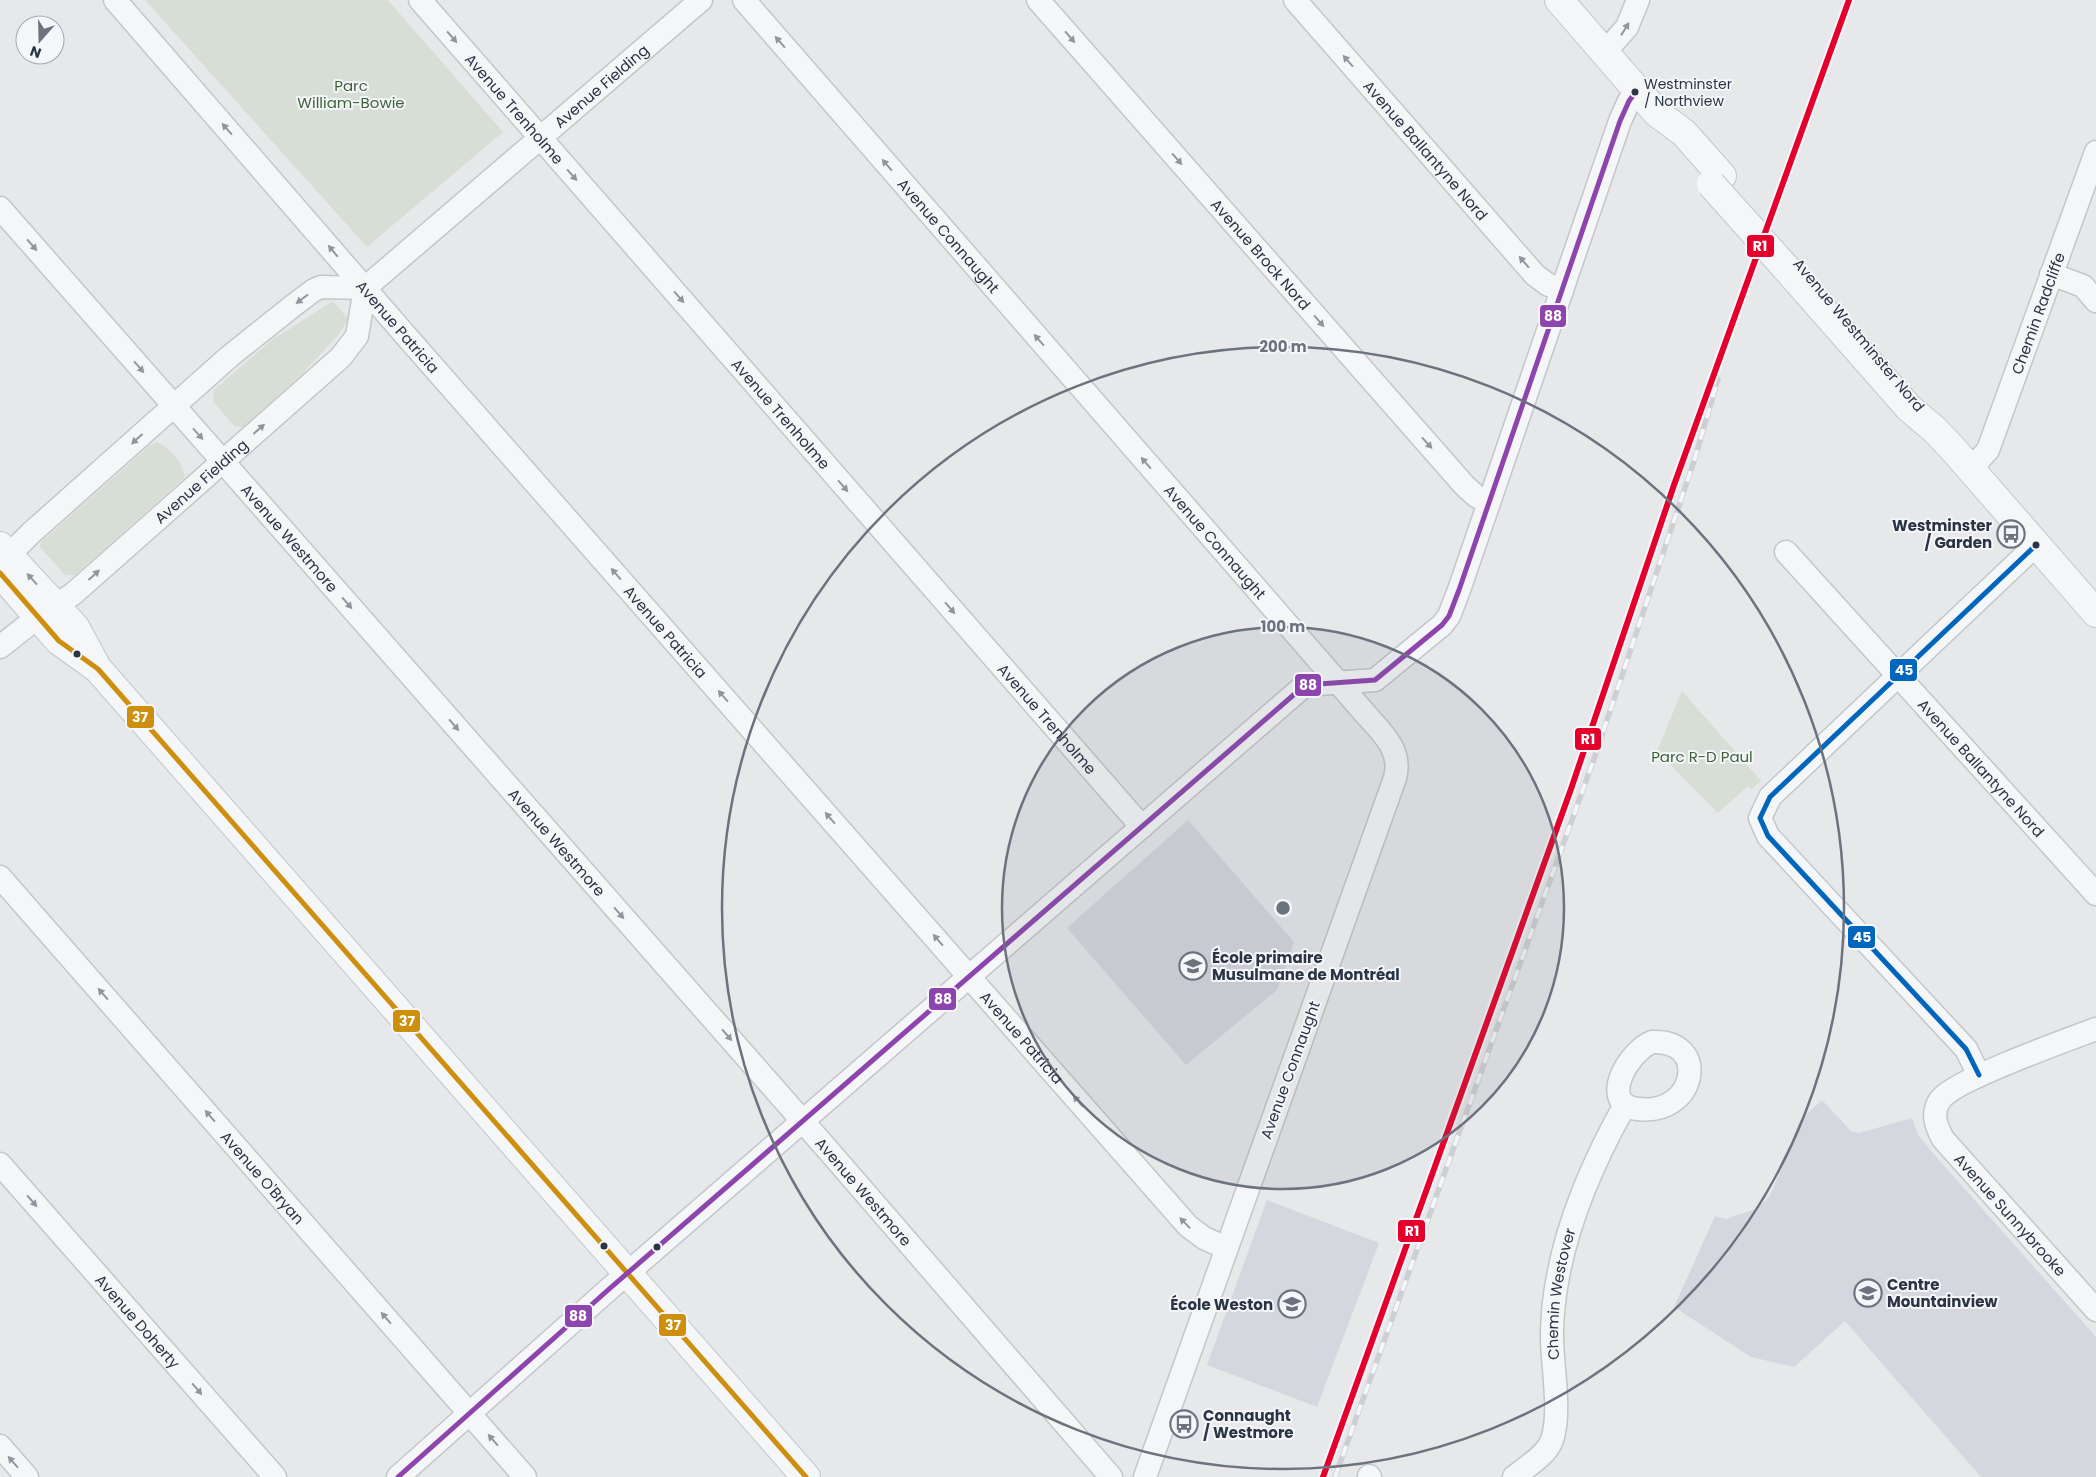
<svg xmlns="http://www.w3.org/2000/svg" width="2096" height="1477" font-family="Poppins,sans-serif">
<rect width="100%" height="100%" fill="#e6e8ea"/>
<path fill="#d4d7dd" d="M1188,820L1294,942L1277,990L1186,1065L1067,928Z
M1822,1100L1851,1131L1859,1133L1912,1118L1918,1135L1931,1151L2096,1337V1477H1981L1845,1321L1794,1367L1751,1357L1674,1307L1715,1216L1726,1219L1756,1209L1769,1197L1807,1114Z
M1267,1200L1379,1243L1317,1407L1207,1365Z"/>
<path fill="#d6ded6" d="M145,0H388L503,132L367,247Z
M333,301L348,319L339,334L302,374L247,424L243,427L234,426L213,401L214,390L272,340Z
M156,442C167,445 187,466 184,478L75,575H65L40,547L41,542L149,446Z
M1682,691L1761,781L1752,789L1748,786L1718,813L1657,751Z"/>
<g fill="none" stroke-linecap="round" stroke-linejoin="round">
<g stroke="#c4c6c8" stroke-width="25">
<g id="minor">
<path id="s1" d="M115,0L407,337L1188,1226L1204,1238L1226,1248"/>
<path id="s2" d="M420,0L1142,827"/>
<path id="s3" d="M744,0L1362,710C1380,731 1403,749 1395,778L1145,1477"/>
<path id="s4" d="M1038,0L1464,485L1476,496L1488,502"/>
<path id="s5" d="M1295,0L1535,275L1547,284L1562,291"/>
<path d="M1604,53L1627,27L1638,0"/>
<path id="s6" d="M0,208L828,1150L1111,1477"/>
<path d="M2051,274L2083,286L2096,301"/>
<path id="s7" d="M1971,469L1988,450L2096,152"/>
<path id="s8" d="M1786,552L2096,894"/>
<path d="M0,564L31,533L230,356L294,305L314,290L321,287L365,288"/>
<path id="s9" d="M0,647L38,617L73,594L341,357L357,336L365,288L701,0"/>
<path id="s10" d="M0,877L525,1477"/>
<path id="s11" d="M2096,1029C2067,1040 1954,1080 1940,1100C1931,1113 1936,1126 1943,1139L2096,1310"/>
<path d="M1652,1042C1710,1039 1697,1116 1638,1109C1597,1104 1629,1051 1652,1042Z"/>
<path d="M1979,1075L1966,1049L1768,836L1760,818L1770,797L2036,545"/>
<path id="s12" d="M0,1164L275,1477"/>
<path d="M0,1446L27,1477"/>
<path d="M1369,1476L1370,1477"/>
<path d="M398,1477L608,1290L1305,685L1375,680L1442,625L1449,616L1459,590L1620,121L1629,101L1637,90"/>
<path id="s13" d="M1514,1477C1526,1467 1547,1455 1552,1440C1562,1410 1551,1363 1552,1331C1554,1251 1586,1174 1625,1105"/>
</g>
</g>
<g stroke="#c4c6c8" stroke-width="30">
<path id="tertiary" d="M1559,0L1657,113L1684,133L1722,176
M1785,267L1909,408L1935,430L1953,449L2096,613
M0,546L75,627L95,664
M0,573L59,641L98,669L806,1477"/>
</g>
<use href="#minor" stroke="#f5f6f7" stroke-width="22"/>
<use href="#tertiary" stroke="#f5f6f7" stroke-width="28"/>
<g stroke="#cecfd2" stroke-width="5.5">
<path id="rail" d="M1323,1477L1571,789L1674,485L1849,0
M1335,1477L1595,756L1695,458L1718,379"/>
</g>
<use href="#rail" stroke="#f4f6f9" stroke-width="4" stroke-dasharray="11" stroke-linecap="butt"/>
<g stroke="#c4c6c8" stroke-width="30" stroke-linecap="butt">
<path id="tertiary-bridge" d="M1711,184L1785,267"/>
</g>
<use href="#tertiary-bridge" stroke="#f5f6f7" stroke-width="28"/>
<g stroke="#f4f6f9" stroke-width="9">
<path id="bus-1" d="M0,573L59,641L98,669L806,1477"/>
</g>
<g stroke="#f4f6f9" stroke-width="9">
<path id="bus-2" d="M1979,1075L1966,1049L1768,836L1760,818L1770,797L2036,545"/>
</g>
<g stroke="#f4f6f9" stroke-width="9">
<path id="bus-3" d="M398,1477L608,1290L1305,685L1375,680L1442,625L1449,616L1459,590L1620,121L1629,101L1637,90"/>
</g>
<use href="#bus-1" stroke="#ce8f0e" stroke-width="5"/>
<use href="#bus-2" stroke="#0065bd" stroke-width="5"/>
<use href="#bus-3" stroke="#8e44ad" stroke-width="5"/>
<g stroke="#f4f6f9" stroke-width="10">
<path id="rail-1" d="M1323,1477L1571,789L1674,485L1849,0"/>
</g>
<use href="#rail-1" stroke="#e4002b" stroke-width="6"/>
</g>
<defs><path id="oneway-solid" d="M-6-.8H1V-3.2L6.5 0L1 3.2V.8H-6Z" transform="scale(1.25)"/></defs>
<g fill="#90959e">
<use href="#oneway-solid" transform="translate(1625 29) rotate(-58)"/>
<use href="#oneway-solid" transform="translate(452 37) rotate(49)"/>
<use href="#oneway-solid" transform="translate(1070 37) rotate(49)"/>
<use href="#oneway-solid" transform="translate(780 42) rotate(-131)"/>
<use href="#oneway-solid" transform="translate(1348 61) rotate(-131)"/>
<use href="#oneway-solid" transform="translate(227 129) rotate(-131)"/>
<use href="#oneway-solid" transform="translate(1177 159) rotate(49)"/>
<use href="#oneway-solid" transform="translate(887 165) rotate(-131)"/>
<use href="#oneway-solid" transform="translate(572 175) rotate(49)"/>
<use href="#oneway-solid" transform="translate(32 245) rotate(49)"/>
<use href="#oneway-solid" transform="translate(333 251) rotate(-130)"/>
<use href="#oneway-solid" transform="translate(1524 262) rotate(-131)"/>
<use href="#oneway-solid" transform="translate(679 297) rotate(49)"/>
<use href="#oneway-solid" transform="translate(302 299) rotate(143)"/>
<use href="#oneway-solid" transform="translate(1319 321) rotate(49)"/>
<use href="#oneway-solid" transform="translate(1039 340) rotate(-131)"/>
<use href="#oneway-solid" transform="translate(139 367) rotate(49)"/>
<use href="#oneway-solid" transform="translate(259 429) rotate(-41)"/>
<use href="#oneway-solid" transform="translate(198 434) rotate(48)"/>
<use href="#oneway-solid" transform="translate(137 439) rotate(138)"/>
<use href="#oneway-solid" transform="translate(1427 443) rotate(48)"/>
<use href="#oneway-solid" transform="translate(1146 463) rotate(-131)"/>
<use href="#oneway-solid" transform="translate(843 486) rotate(49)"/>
<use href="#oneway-solid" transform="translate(616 574) rotate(-131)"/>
<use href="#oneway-solid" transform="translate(94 575) rotate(-42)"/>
<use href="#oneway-solid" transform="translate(32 579) rotate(-132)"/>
<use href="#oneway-solid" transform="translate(347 603) rotate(49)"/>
<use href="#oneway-solid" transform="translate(950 608) rotate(49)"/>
<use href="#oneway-solid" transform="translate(723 696) rotate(-131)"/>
<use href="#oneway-solid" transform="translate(454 725) rotate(49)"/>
<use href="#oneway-solid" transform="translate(830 818) rotate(-131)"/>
<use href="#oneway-solid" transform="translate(619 913) rotate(49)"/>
<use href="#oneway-solid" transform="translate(938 940) rotate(-131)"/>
<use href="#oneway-solid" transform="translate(103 994) rotate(-131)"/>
<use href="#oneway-solid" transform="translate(727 1035) rotate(49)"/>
<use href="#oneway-solid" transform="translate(1078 1101) rotate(-131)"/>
<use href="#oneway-solid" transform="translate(210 1116) rotate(-131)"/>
<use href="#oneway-solid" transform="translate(32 1201) rotate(49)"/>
<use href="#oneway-solid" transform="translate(1185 1223) rotate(-134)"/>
<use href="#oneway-solid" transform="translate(386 1318) rotate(-131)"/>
<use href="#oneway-solid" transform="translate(197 1389) rotate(49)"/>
<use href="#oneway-solid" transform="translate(493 1440) rotate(-131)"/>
<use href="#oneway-solid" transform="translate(13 1462) rotate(-131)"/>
</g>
<circle cx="1283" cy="908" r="281" fill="#6c737f" fill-opacity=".12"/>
<g fill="none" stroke="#6c737f" stroke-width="2.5">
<circle cx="1283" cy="908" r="281"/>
<circle cx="1283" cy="908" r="561"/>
</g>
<defs>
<g id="bus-ring" transform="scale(1.4375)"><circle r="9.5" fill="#f4f6f9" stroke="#6c737f" stroke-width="1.5"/><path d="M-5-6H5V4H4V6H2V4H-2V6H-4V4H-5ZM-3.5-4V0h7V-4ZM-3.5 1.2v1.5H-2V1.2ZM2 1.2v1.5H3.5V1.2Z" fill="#6c737f"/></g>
<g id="school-ring" transform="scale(1.4375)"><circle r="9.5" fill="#f4f6f9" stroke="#6c737f" stroke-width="1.5"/><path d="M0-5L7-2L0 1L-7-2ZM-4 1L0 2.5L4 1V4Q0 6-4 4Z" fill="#6c737f"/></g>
</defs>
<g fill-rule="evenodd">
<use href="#bus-ring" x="2011" y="534"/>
<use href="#school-ring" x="1193" y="966"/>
<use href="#school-ring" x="1868" y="1293"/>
<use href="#school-ring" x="1292" y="1304"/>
<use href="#bus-ring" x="1184" y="1424"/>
</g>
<g fill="#2b3445" stroke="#f4f6f9" stroke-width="2">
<circle cx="1635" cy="92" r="4.5"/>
<circle cx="2036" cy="545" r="4.5"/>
<circle cx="77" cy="654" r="4.5"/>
<circle cx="604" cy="1246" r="4.5"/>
<circle cx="657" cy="1247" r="4.5"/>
</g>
<g text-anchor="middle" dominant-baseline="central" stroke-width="4" stroke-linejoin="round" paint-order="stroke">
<g font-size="14" fill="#2b3445" stroke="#f4f6f9" text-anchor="start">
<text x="1644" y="84">Westminster<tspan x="1644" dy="17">/ Northview</tspan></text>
</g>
<g font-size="15" fill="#3f6138" stroke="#f4f6f9">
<text x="351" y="85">Parc<tspan x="351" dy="17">William-Bowie</tspan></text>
<text x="1702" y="756">Parc R-D Paul</text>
</g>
<g font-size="15" fill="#2b3445" stroke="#f4f6f9">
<text stroke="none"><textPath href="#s9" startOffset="834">Avenue Fielding</textPath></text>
<text stroke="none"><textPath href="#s2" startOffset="144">Avenue Trenholme</textPath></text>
<text stroke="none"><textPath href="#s5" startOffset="199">Avenue Ballantyne Nord</textPath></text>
<text stroke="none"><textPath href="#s3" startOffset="312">Avenue Connaught</textPath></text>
<text stroke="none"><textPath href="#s4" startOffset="338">Avenue Brock Nord</textPath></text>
<text stroke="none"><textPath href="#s7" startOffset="171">Chemin Radcliffe</textPath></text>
<text stroke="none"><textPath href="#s1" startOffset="432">Avenue Patricia</textPath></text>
<text transform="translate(1859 335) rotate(50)">Avenue Westminster Nord</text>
<text stroke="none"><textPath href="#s2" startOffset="549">Avenue Trenholme</textPath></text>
<text stroke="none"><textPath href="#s9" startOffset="261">Avenue Fielding</textPath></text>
<text stroke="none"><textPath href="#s6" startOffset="439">Avenue Westmore</textPath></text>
<text stroke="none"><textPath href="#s3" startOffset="718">Avenue Connaught</textPath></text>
<text stroke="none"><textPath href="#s1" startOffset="838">Avenue Patricia</textPath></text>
<text stroke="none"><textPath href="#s2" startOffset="954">Avenue Trenholme</textPath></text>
<text stroke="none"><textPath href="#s8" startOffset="291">Avenue Ballantyne Nord</textPath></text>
<text stroke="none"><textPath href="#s6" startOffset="844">Avenue Westmore</textPath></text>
<text stroke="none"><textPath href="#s1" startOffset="1378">Avenue Patricia</textPath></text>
<text transform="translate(1290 1070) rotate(-70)">Avenue Connaught</text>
<text stroke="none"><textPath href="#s10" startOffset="399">Avenue O'Bryan</textPath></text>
<text stroke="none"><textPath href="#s6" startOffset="1309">Avenue Westmore</textPath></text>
<text stroke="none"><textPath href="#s11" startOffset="315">Avenue Sunnybrooke</textPath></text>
<text stroke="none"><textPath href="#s13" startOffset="201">Chemin Westover</textPath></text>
<text stroke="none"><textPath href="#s12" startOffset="209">Avenue Doherty</textPath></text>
</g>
<g font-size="15" font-weight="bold" fill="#2b3445" stroke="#f4f6f9" text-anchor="start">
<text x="1992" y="525" text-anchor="end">Westminster<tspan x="1992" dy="17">/ Garden</tspan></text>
<text x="1212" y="957">École primaire<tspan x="1212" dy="17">Musulmane de Montréal</tspan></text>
<text x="1887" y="1284">Centre<tspan x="1887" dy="17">Mountainview</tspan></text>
<text x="1273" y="1304" text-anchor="end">École Weston</text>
<text x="1203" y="1415">Connaught<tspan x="1203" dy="17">/ Westmore</tspan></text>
</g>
</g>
<circle cx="1283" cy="908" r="8" fill="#6c737f" stroke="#f4f6f9" stroke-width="2.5"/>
<g font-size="15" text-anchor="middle" font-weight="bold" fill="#6c737f" stroke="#f4f6f9" stroke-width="4" stroke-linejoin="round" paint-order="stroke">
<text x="1283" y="352">200 m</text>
<text x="1283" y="632">100 m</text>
</g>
<g stroke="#f4f6f9" stroke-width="2">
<rect x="1746" y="234" width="29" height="24" rx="5" fill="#e4002b"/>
<rect x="1539" y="304" width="28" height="24" rx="5" fill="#8e44ad"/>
<rect x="1889" y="658" width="29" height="24" rx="5" fill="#0065bd"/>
<rect x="1294" y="673" width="28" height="24" rx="5" fill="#8e44ad"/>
<rect x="126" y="705" width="29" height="24" rx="5" fill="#ce8f0e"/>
<rect x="1574" y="727" width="28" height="24" rx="5" fill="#e4002b"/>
<rect x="1847" y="925" width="29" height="24" rx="5" fill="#0065bd"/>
<rect x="928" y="987" width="29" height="24" rx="5" fill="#8e44ad"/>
<rect x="392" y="1009" width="29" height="24" rx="5" fill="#ce8f0e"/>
<rect x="1397" y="1219" width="29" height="24" rx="5" fill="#e4002b"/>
<rect x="564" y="1304" width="29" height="24" rx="5" fill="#8e44ad"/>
<rect x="658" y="1313" width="29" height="24" rx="5" fill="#ce8f0e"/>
</g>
<g font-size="14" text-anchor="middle" font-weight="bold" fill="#fff">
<text x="1760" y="251">R1</text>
<text x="1553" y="321">88</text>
<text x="1904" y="675">45</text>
<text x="1308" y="690">88</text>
<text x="140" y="722">37</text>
<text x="1588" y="744">R1</text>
<text x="1862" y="942">45</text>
<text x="943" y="1004">88</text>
<text x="407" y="1026">37</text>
<text x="1412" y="1236">R1</text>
<text x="578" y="1321">88</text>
<text x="673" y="1330">37</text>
</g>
<g transform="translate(40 40) rotate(200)"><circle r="24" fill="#f4f6f9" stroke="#a4a8b1"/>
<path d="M0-4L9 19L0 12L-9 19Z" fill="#6c737f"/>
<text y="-8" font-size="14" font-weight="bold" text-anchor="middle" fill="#2b3445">N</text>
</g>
</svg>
